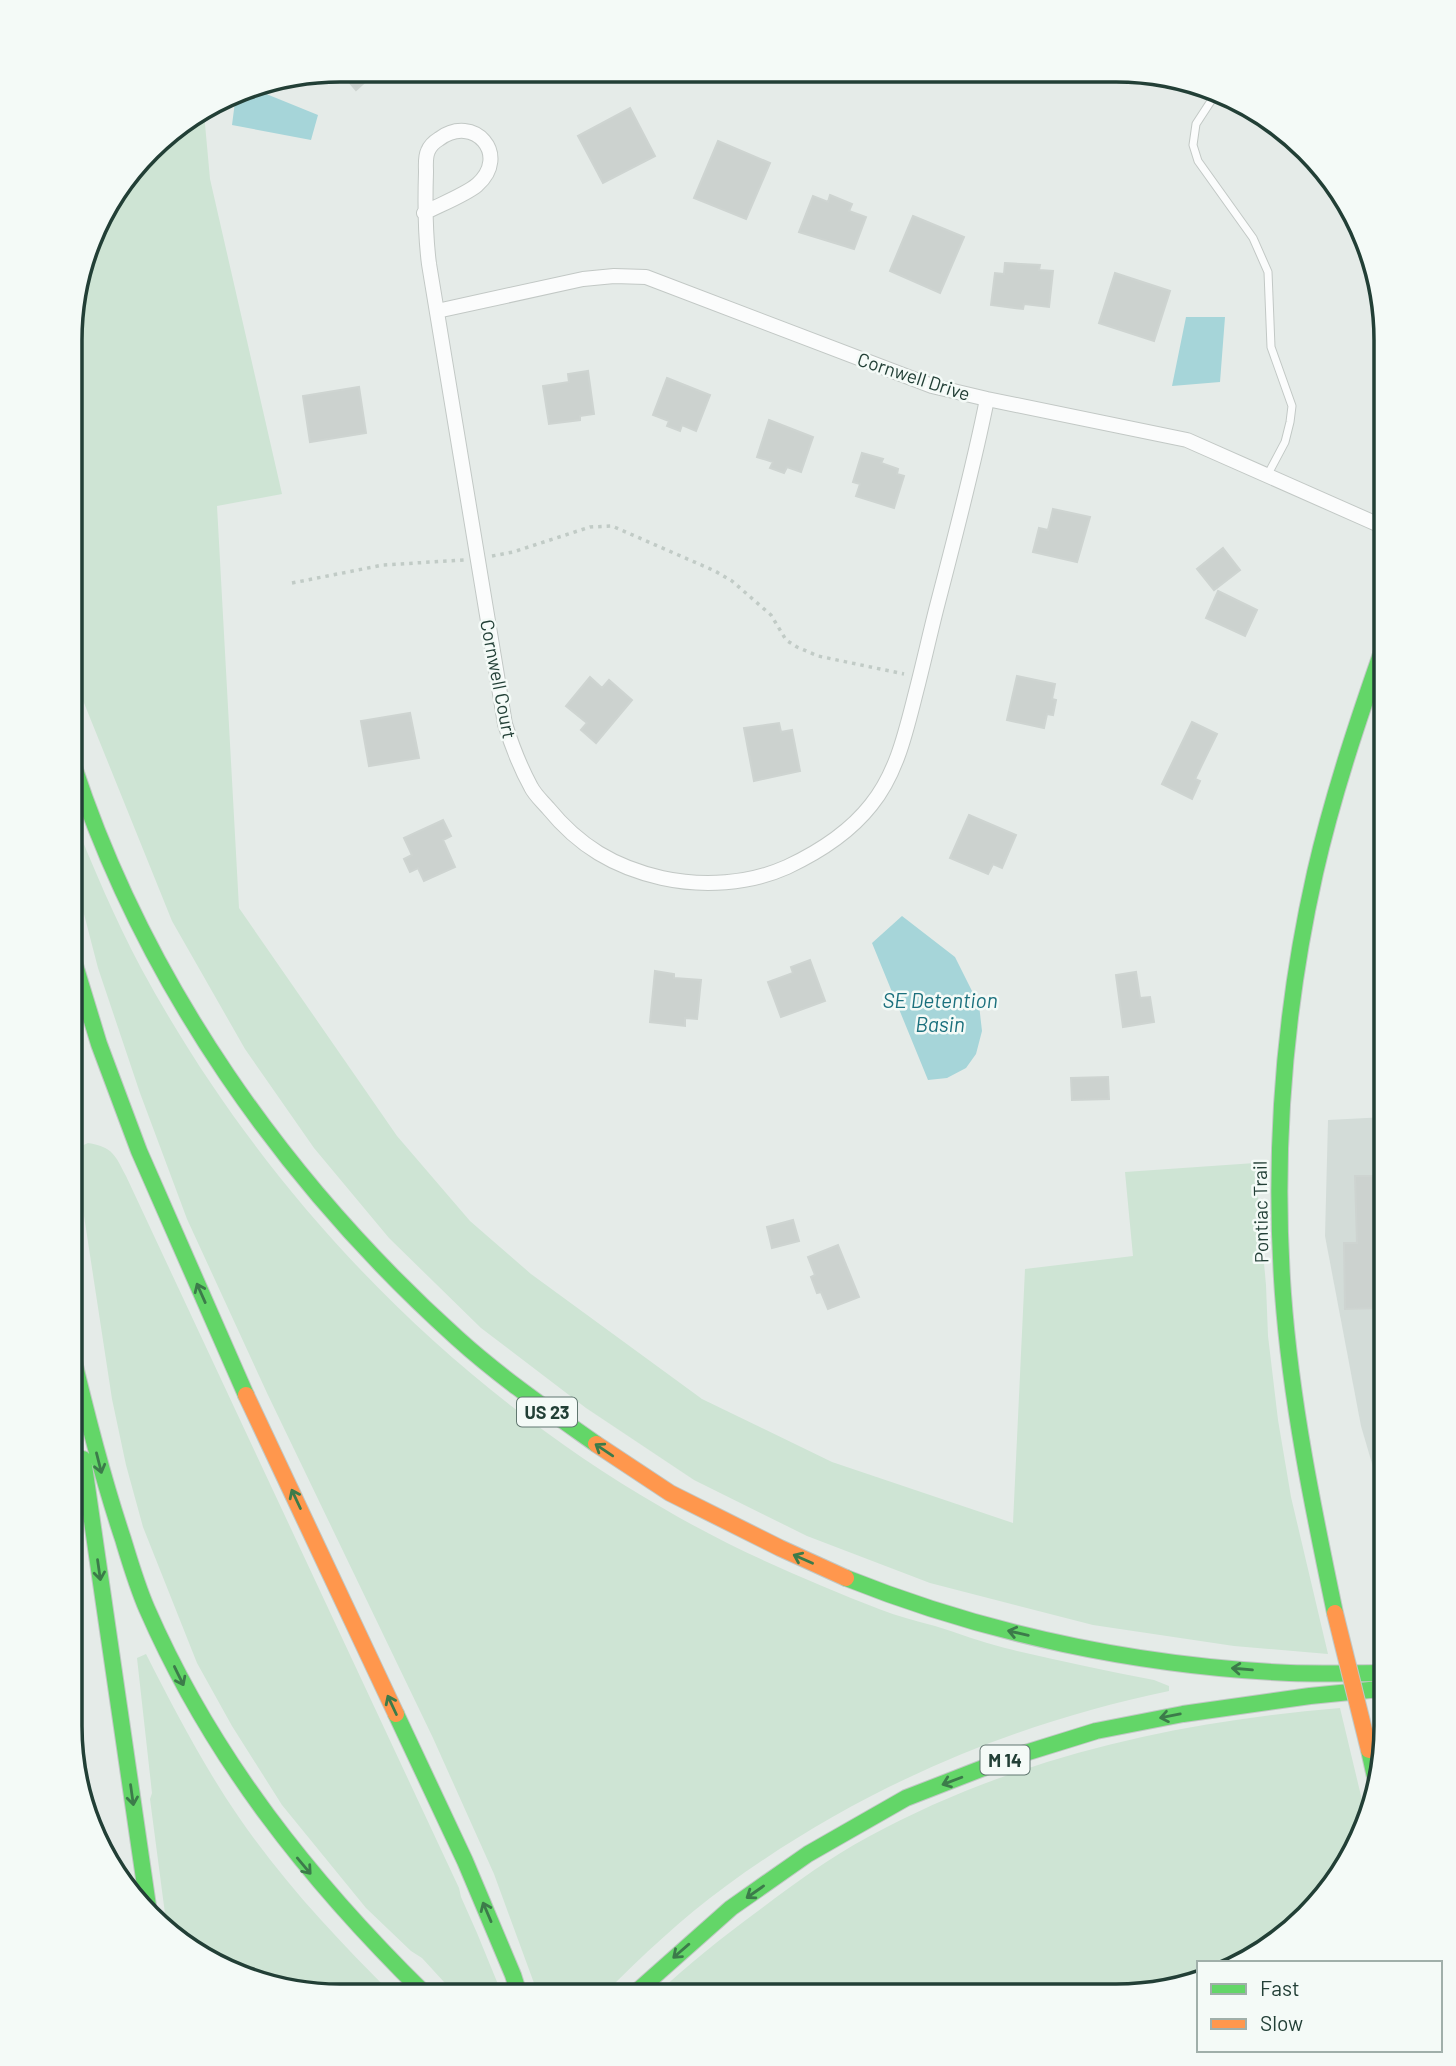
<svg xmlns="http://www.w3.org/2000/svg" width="1456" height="2066" font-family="Barlow,sans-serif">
<rect width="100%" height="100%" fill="#e5ebe8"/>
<path fill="#d3dcd8" d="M1386,1117L1385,1508L1361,1426L1325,1236L1328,1120Z"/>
<path fill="#cee4d4" d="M204,113L210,179L282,494L217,506L239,908L397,1136L470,1221L531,1274L702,1399L832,1462L1013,1523L1025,1269L1133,1256L1125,1172L1255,1163L1266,1285L1268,1336L1278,1420L1291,1497L1328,1654L1234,1646L1093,1625L930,1583L807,1536L694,1480L586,1408L481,1328L389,1238L314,1148L245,1049L172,921L82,698L72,652V305L106,206L162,137Z
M72,815C93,867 115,919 141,968C262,1191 442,1380 661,1507C730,1548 805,1580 879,1609C897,1616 916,1621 935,1626C958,1633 981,1642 1005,1648C1054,1660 1104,1670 1154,1680L1169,1686V1691C1010,1724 858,1789 726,1886C682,1918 642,1956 603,1995L538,1994L494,1874L433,1738L267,1393L187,1219L140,1093L98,968L71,864Z
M88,1143C113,1147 115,1155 126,1176L430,1826L459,1888L461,1897L477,1933L502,1994H455L422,1958L411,1951L366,1908L282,1805L232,1726L197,1663L143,1527L126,1465L112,1399L75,1157L77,1148Z
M146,1654C174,1709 203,1765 238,1816C283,1882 336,1938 392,1994H306L237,1976L176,1940L167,1929L150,1799L152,1793L137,1658Z
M1340,1708L1367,1821L1340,1876L1294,1929L1243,1963H1199V1977L1116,1996L656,1995C688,1964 723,1937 758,1911C794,1884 829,1858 868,1837C1015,1757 1175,1722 1340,1708Z"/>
<path fill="#a6d5d9" d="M249,87L318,115L311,140L232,125L236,94Z
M1186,317H1225L1220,382L1172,386Z
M902,916L955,957L979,1005L982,1031L976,1054L966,1068L947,1078L928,1080L872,943Z"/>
<path fill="#ccd2cf" stroke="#ced4d1" stroke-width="2" d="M339,70H378L356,90Z
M630,108L655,156L603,183L578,136Z
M718,141L770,163L746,219L694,198Z
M830,195L852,204L849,211L866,217L854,249L799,232L813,196L828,202Z
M913,216L964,237L940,293L890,271Z
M1005,263L1040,265L1039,270L1053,271L1049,307L1024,304L1023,309L991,305L995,273L1004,274Z
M1115,273L1170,291L1154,341L1099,323Z
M588,371L594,414L580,416V420L549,424L543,386L569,382L568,374Z
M667,378L710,395L696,431L682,425L680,431L667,426L669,421L653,415Z
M359,387L366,433L310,442L303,396Z
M769,420L813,437L801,472L787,467L784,473L770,468L773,462L757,457Z
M862,453L883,459L881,463L898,469L897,474L904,476L894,508L856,496L860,484L853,482Z
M1053,509L1090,517L1077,562L1033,552L1039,528L1048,530Z
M1223,548L1240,570L1214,590L1197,569Z
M1218,591L1257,610L1245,636L1206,618Z
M1017,676L1055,684L1052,699L1056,700L1053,715L1047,714L1044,728L1007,720Z
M590,677L602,688L609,680L632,700L596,743L581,730L587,723L566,706Z
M410,713L419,758L369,766L361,721Z
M1192,722L1217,734L1195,779L1200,781L1192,799L1162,784Z
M779,723L781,732L792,730L800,771L754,781L744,728Z
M969,815L1016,835L1002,868L993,864L988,874L950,858Z
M443,820L451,836L443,840L455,867L424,881L418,868L410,872L404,859L412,855L404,838Z
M810,960L825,1001L781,1017L768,982L793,973L791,967Z
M655,971L674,974V978L701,980L697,1019L685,1018V1026L650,1022Z
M1136,972L1140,998L1150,997L1154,1022L1123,1027L1116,975Z
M1108,1077L1109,1099L1072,1100L1071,1078Z
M1355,1176H1383V1183H1386V1243L1377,1244L1378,1308L1345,1309L1344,1243H1357Z
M793,1220L799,1241L772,1248L767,1227Z
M838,1245L859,1297L828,1309L821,1292L817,1293L811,1277L815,1275L808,1257Z"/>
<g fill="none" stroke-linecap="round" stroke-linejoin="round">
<g stroke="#c2c8c5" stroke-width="9">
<path id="lane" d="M1221,92L1211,101L1196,124L1193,145L1198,161L1253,238L1268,272L1271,347L1292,406L1290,422L1285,442L1268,474"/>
</g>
<g stroke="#c2c8c5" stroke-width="16">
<path id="street" d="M424,213C439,205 465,195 477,185C511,155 474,113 439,139C434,142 430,146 428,151C425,157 426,166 426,172C425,203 425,233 429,264L505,724C512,746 520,767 531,787C535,795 542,801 548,808C579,846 614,867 662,878C703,887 749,884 787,867C819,852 849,833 871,805C897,773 906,731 916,692C923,665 929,638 936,610C954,540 973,470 987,399
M437,311L583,279L614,276L646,277L932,386L987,399L1187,440L1386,528"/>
</g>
<g stroke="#c1c8c5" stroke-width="18">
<path id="fast" d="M72,761C144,983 284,1182 457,1338C500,1377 548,1410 596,1444
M71,952L99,1044L139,1151L246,1395
M71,1349C86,1413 102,1476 123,1539C130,1562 137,1586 147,1609C212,1758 310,1881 425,1994
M83,1459L148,1906
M846,1578C986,1634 1138,1666 1290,1673C1321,1674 1353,1673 1385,1673
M1335,1613C1313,1508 1291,1402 1283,1294C1273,1153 1284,1011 1315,873C1333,794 1359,717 1386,640
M396,1714L465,1861L513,1975L519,1994
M1369,1750L1377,1786
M633,1995L731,1908L808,1854L906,1798L1009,1758L1096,1731L1183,1714L1310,1696L1380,1689"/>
</g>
<g stroke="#c1c8c5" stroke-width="18">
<path id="slow" d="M246,1395L396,1714
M596,1444L670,1493L780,1548L846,1578"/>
</g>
<path stroke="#c1cbc6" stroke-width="3.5" stroke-dasharray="3.5 5" stroke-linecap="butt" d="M492,556L513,552L590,527L612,526L715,571L732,581L771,615L786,640L797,647L818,656L904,674
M292,583L383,565L464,560"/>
<use href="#lane" stroke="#fbfcfc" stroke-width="7"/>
<use href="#street" stroke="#fbfcfc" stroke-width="14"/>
<use href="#fast" stroke="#63d668" stroke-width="16"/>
<use href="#slow" stroke="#ff974d" stroke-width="16"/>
<g stroke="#c1c8c5" stroke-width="18" stroke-linecap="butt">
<path id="slow-bridge" d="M1335,1613L1369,1750"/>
</g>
<use href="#slow-bridge" stroke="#ff974d" stroke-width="16"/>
</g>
<defs><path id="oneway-shaft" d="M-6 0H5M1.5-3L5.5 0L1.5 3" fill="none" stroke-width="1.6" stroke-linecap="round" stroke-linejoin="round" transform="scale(1.75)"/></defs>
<g stroke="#3c7b4a">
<use href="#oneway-shaft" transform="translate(201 1293) rotate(-114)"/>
<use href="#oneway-shaft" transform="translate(604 1450) rotate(-146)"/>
<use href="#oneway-shaft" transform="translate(99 1463) rotate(76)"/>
<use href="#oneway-shaft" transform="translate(296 1499) rotate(-115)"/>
<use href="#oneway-shaft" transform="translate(803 1559) rotate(-156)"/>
<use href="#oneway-shaft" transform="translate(99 1570) rotate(82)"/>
<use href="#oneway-shaft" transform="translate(1018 1633) rotate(-167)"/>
<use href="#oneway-shaft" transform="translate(1242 1669) rotate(-175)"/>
<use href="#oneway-shaft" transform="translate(179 1676) rotate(64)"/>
<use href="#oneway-shaft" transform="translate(392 1705) rotate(-115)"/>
<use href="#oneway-shaft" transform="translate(1170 1716) rotate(169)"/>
<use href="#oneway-shaft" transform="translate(952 1781) rotate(159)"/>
<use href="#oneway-shaft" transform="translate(132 1795) rotate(82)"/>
<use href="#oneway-shaft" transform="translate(304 1866) rotate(50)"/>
<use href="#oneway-shaft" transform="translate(755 1892) rotate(145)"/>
<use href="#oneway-shaft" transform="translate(487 1912) rotate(-113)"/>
<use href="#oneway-shaft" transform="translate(681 1951) rotate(139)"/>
</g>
<g text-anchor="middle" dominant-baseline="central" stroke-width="5" stroke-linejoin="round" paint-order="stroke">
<g fill="#f4faf7" stroke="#617770" stroke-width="2">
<rect x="517" y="1397.5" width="60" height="29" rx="5"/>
<rect x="980.5" y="1745.5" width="49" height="29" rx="5"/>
</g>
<g font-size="18" font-weight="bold" fill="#223f36">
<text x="547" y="1412">US 23</text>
<text x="1005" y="1760">M 14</text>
</g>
<g font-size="19" fill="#223f36" stroke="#f4faf7">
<text transform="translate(914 376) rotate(18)">Cornwell Drive</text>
<text transform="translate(499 679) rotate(79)">Cornwell Court</text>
<text transform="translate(1260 1212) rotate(-91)">Pontiac Trail</text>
</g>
<g font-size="21" font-style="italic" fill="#1b707d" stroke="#f4faf7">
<text x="940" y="999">SE Detention<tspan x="940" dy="24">Basin</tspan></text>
</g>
</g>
<path d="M0 0H1456V2066H0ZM340 82H1116A258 258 0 0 1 1374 340V1726A258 258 0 0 1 1116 1984H340A258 258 0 0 1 82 1726V340A258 258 0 0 1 340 82Z" fill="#f4faf7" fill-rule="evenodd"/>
<path fill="none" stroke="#223f36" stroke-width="3.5" d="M340 82H1116A258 258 0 0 1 1374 340V1726A258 258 0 0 1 1116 1984H340A258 258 0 0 1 82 1726V340A258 258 0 0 1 340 82Z"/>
<rect x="1197" y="1961" width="245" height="91" fill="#f4faf7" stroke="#a0afaa" stroke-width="2"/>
<rect x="1211" y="1984" width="35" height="10" fill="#63d668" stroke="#a0afaa" stroke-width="2"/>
<text x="1260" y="1996" font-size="21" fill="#223f36">Fast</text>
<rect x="1211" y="2019" width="35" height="10" fill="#ff974d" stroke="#a0afaa" stroke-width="2"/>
<text x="1260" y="2031" font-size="21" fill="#223f36">Slow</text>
</svg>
